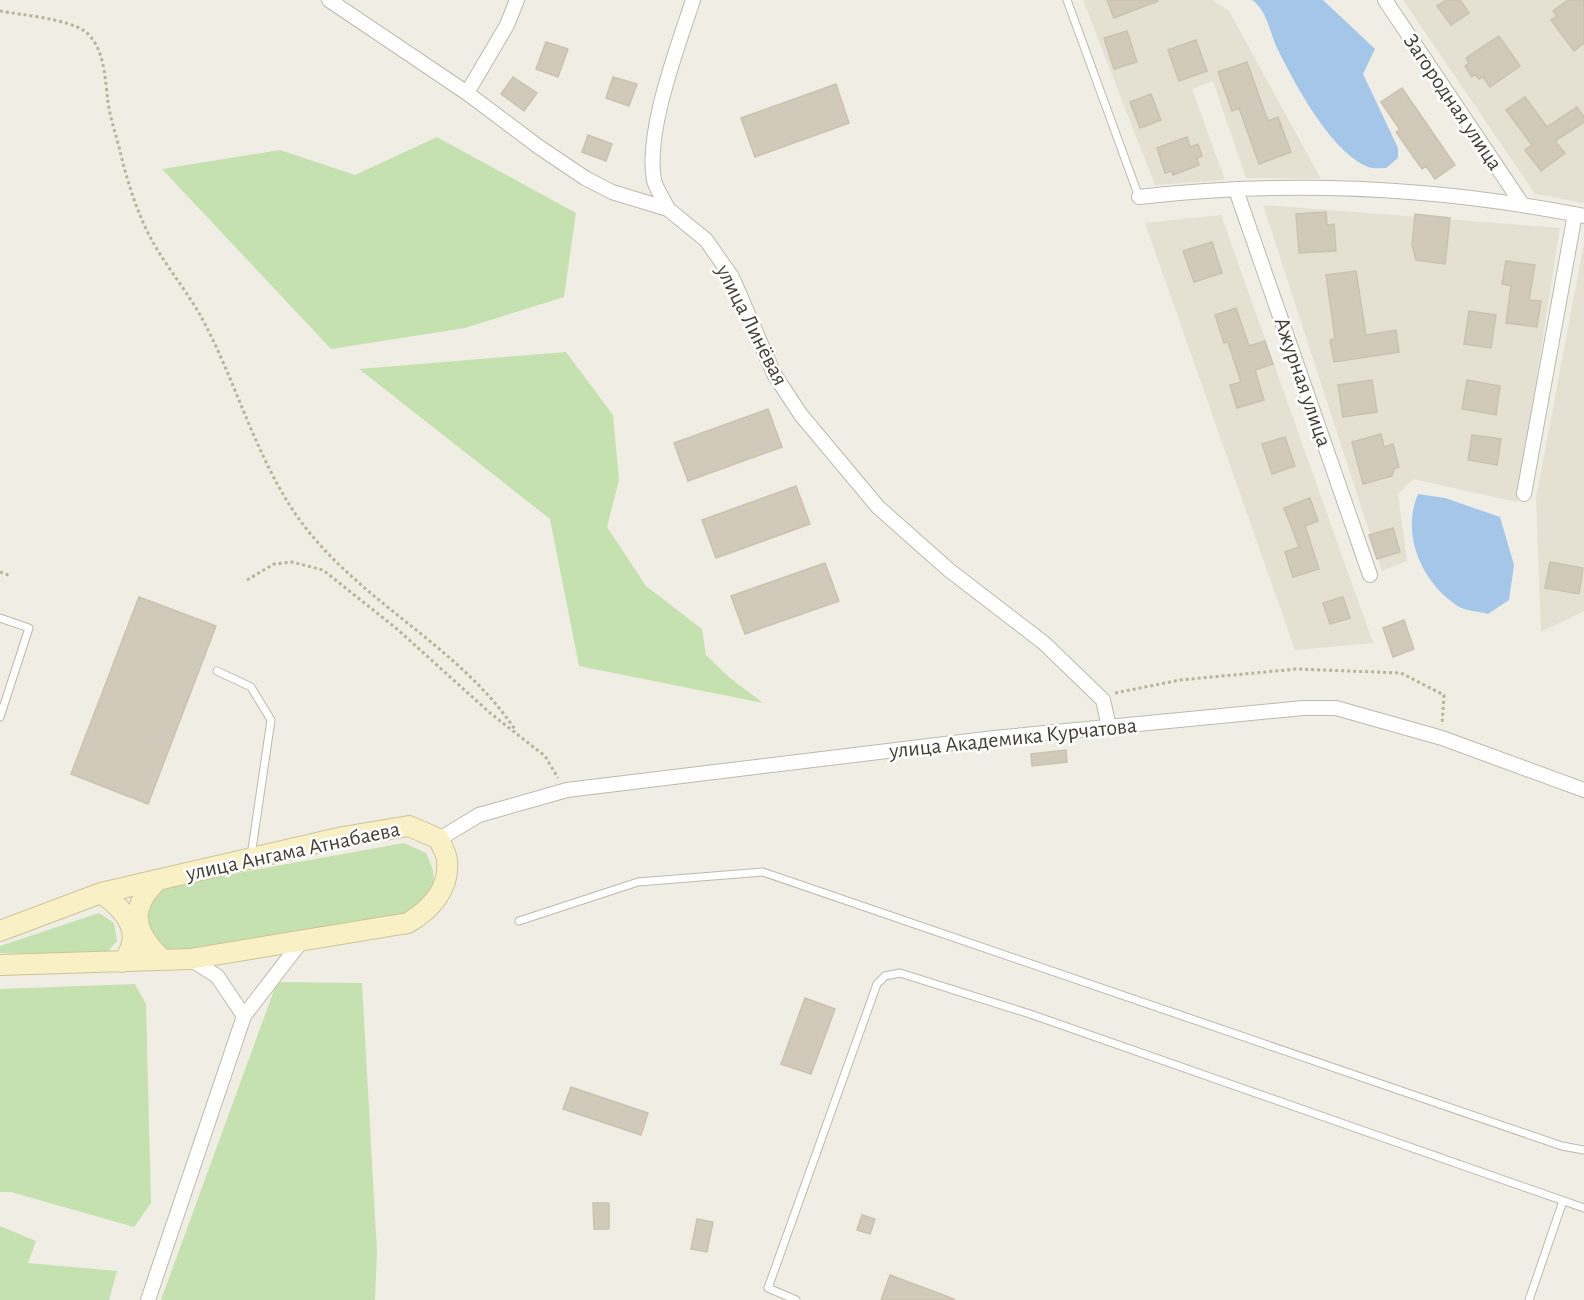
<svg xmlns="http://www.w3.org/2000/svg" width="1584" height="1300" font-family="'Alegreya Sans',sans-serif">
<rect width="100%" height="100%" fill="#f0eee4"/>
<path fill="#e4e0d2" d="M1083,0H1212L1229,11L1321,179L1246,178L1213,81L1192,89L1225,180L1155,185Z
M1403,0H1584V203L1535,194Z
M1263,205L1560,228L1517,502L1413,479L1398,494L1407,561L1382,571Z
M1221,215L1373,643L1295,650L1145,223Z
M1584,242V611L1541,632L1536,498Z"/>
<path fill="#c6e1b0" d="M437,137L576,213L564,297L465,328L331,349L162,169L280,150L355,175Z
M566,352L613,415L619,480L607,527L646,586L702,629L706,655L730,678L763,703L579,666L550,519L359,369Z
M404,843L426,853C442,886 432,890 409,915L178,954L161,950L143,918L148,900L166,886Z
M99,913L114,923L117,941L104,956L0,953V946Z
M277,982L362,983L377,1252L375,1300H161Z
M135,984L146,1004L151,1203L134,1227L11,1192H0V989Z
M0,1226L36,1241L28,1263L117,1271L109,1300H0Z"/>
<path fill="#a4c6e8" d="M1252,0H1323L1375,49L1363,74L1398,148V158L1386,168C1381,168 1373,169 1368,167C1330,151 1295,84 1277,48C1270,33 1267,10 1252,0Z
M1418,494L1445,498L1500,517L1514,565L1509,600L1488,614C1479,611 1464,611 1456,605C1421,581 1401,534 1418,494Z"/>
<path fill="#d1caba" stroke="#cbc2ae" stroke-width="1.5" d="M1107,0H1158V1L1114,18Z
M1446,0H1460L1469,13L1451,25L1437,6Z
M1568,0H1584V43L1574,51L1551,20L1557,16L1553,11Z
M1127,31L1137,62L1114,69L1104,38Z
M1499,36L1520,66L1490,87L1483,77L1479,79L1475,74L1472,77L1465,66L1469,63L1466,58Z
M1196,40L1207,71L1179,81L1168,50Z
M546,42L568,49L558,77L536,69Z
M1247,62L1268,121L1278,117L1291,152L1259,164L1239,108L1232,111L1218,72Z
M513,77L537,93L524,111L501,94Z
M613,77L637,84L629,106L606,98Z
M836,84L849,123L755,157L741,118Z
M1402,88L1455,165L1435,179L1426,166L1422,169L1396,132L1400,130L1381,102Z
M1151,94L1161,120L1140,128L1130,102Z
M1525,97L1547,127L1577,107L1584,117V122L1555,141L1565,153L1541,171L1525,150L1532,145L1506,110Z
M588,135L612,144L606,161L582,152Z
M1187,137L1190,147L1198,144L1202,156L1197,158L1199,165L1173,175L1172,171L1165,173L1157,148Z
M1326,212L1327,225L1334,224L1336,251L1299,253L1296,214Z
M1415,214L1450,218L1445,264L1416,260L1412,245Z
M1212,242L1222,273L1194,282L1183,251Z
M1506,261L1535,265L1529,300L1541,301L1537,327L1506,323L1511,286L1502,284Z
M1356,271L1366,335L1396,330L1399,352L1334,362L1330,340L1335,339L1326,275Z
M1236,308L1249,346L1265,341L1273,364L1255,370L1264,400L1237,408L1230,385L1241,382L1228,342L1224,343L1215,315Z
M1469,311L1496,315L1491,348L1464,344Z
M1372,380L1377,412L1343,417L1338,385Z
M1467,380L1500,386L1496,415L1462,409Z
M768,409L782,447L688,481L674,443Z
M1381,434L1384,447L1393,444L1399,467L1394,469L1392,476L1363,484L1352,442Z
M1472,435L1501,439L1497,465L1468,460Z
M1285,437L1295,466L1272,474L1262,444Z
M796,486L810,524L716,558L702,520Z
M1310,498L1318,521L1305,526L1319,569L1293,577L1285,552L1299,547L1284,508Z
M1393,528L1400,552L1377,559L1369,535Z
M1550,562L1583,568L1579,594L1545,588Z
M825,563L839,601L745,634L731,596Z
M139,597L216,626L148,804L71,774Z
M1343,597L1350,618L1330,624L1323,603Z
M1404,620L1414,649L1393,657L1383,628Z
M1066,750L1067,762L1032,766L1031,754Z
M805,998L835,1009L811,1074L781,1064Z
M571,1087L648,1113L641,1135L563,1109Z
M593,1203H609V1229H594Z
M862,1215L875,1219L870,1234L857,1230Z
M697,1219L713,1222L707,1252L691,1249Z
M890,1275L954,1299V1300H881Z"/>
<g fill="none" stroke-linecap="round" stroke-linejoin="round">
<g stroke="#bdb9aa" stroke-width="9">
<path id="lane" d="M1067,0L1139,197
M0,618L29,628L0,717
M217,671L251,687L271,720L251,856
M519,921L638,882L763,872L1562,1146L1584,1150
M796,1300L768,1288L877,984L885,976L900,973L1030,1014L1584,1208
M1529,1300L1563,1201"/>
</g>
<g stroke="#bdb9aa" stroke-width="16">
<path id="street" d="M329,0L467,93L539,147L585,178L612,192L668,209L706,240L732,277L774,374L801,415L878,507L949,570L1044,643L1103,700L1109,727
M1385,0L1522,204
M467,93L507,25L517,0
M1236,190L1370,575
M1139,197C1287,180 1437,187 1584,216
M668,209C664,200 656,189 654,180C645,132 678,46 693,0
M1524,494L1575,214
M439,839L479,815L567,790L994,738L1303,708H1336L1442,738L1584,790
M190,959L217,976L244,1016
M148,1300L244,1016L300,943"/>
</g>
<g stroke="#ccc397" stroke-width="22">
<path id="secondary" d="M158,880C127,909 134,933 163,960
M101,893C126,910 146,935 122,962
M0,931L101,893L343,837L409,826L439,839C441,845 447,854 447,861C450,889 430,910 408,923L190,959L0,965"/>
</g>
<path stroke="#bbb29a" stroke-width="3" stroke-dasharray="3 3" stroke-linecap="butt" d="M0,11C22,15 69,19 86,32C105,49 105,79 108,102C110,117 115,132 119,147C126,177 135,207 149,235C165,266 190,294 206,326C242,396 262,478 314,538C374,609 464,652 516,731
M0,572L11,576
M247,580L274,564L292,562L323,570L397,629L490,713L545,756L558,778
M1115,693L1180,680L1297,669L1401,673L1444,695L1442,725"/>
<use href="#lane" stroke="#fff" stroke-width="7"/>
<use href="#street" stroke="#fff" stroke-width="14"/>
<use href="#secondary" stroke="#f9f1c5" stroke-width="20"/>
</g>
<g text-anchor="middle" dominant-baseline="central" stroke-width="5" stroke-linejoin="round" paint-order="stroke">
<g font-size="22" fill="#423e34" stroke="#fff">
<text transform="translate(1453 102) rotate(56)">Загородная улица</text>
<text transform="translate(752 325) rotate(63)">улица Линёвая</text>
<text transform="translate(1303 382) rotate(71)">Ажурная улица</text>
<text transform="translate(1013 738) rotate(-6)">улица Академика Курчатова</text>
<text transform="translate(293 851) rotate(-12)">улица Ангама Атнабаева</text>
</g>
</g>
</svg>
